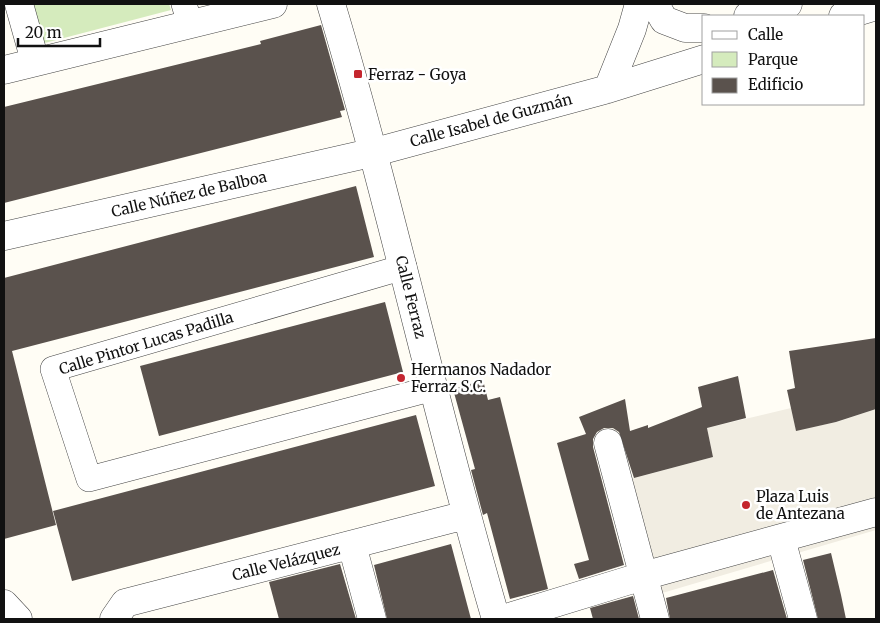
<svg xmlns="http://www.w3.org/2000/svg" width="880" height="623" font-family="Merriweather,serif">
<rect width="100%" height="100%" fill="#fffdf5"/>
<path fill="#d5ebbd" d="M26,4H169L171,10L37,45Z"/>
<path fill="#f1ede2" d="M791,408L796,430L837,422L876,409V530L642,599L597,431L617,424L631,479L713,457L707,428Z"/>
<path fill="#5a524d" d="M321,25L345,110L340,111L342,117L4,203V107L261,44L260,41Z
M356,186L374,257L12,351L56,525L4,539V278Z
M385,302L403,372L159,436L140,366Z
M876,338V409L836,422L796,431L787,390L795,388L789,351Z
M738,376L746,418L707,428L713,457L634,478L619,432L613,428H604L597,432L593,439V447L624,565L579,579L574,564L589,560L557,443L586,434L579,417L625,399L630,431L648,425V428L702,407L698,387Z
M483,380L488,400L500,397L548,589L510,599L487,513L483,515L471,470L475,469L453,389Z
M416,415L435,486L72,581L53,511Z
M451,544L471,619H387L374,565Z
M831,553L841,595L846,619H818L803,560Z
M340,564L356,619H279L269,582Z
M773,570L787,619H670L666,598Z
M633,596L639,619H593L590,608Z"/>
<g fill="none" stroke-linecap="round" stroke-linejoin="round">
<g stroke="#444" stroke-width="26">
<path id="pedestrian" d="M184,4L190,24
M404,267L53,369L89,479L434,388"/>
</g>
<g stroke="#444" stroke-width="29">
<path id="minor" d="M19,4L35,61
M331,4C392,207 436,415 496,619
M655,4L664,20L685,28H704
M748,16L788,4
M843,16L876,6
M4,70L273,4
M608,89L632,29L639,4
M4,236L375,152L608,89L704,59
M608,443L655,619
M781,539L803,619
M352,545L372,619
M4,604L18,619
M114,619L125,603L466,515
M503,619L643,576L876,512"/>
</g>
<use href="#pedestrian" stroke="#fff" stroke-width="25"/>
<use href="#minor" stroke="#fff" stroke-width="28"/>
</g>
<g fill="#c4262e" stroke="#fff" stroke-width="2">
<rect x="353" y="69" width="10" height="10" rx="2.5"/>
<circle cx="401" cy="378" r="5"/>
<circle cx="746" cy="505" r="5"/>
</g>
<g text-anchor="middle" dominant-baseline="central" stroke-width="5" stroke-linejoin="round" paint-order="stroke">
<g font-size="15" fill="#111" stroke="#fff" text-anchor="start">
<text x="368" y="74">Ferraz - Goya</text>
<text x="411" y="369">Hermanos Nadador<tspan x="411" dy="17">Ferraz S.C.</tspan></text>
<text x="756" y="496">Plaza Luis<tspan x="756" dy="17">de Antezana</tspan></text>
</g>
<g font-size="15" fill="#111" stroke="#fff">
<text transform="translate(491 120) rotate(-15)">Calle Isabel de Guzmán</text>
<text transform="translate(189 194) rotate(-13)">Calle Núñez de Balboa</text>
<text transform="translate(411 297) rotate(76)">Calle Ferraz</text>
<text transform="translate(146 343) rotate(-17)">Calle Pintor Lucas Padilla</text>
<text transform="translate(286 562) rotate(-14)">Calle Velázquez</text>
</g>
</g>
<rect width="880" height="623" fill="none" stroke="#111111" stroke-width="10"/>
<rect x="702" y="15" width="162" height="90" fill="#ffffff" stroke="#a0a0a0"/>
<rect x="712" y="31" width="25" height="8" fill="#ffffff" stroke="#a0a0a0"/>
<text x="748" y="40" font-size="15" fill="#111111">Calle</text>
<rect x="712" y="52" width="25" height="15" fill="#d5ebbd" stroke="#a0a0a0"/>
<text x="748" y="65" font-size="15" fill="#111111">Parque</text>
<rect x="712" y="78" width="25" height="15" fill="#5a524d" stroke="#a0a0a0"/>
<text x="748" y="90" font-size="15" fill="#111111">Edificio</text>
<path d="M18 38v8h82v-8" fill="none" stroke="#111111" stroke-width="2.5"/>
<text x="25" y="38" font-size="15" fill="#111111" stroke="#ffffff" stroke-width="4" paint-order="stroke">20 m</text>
</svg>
